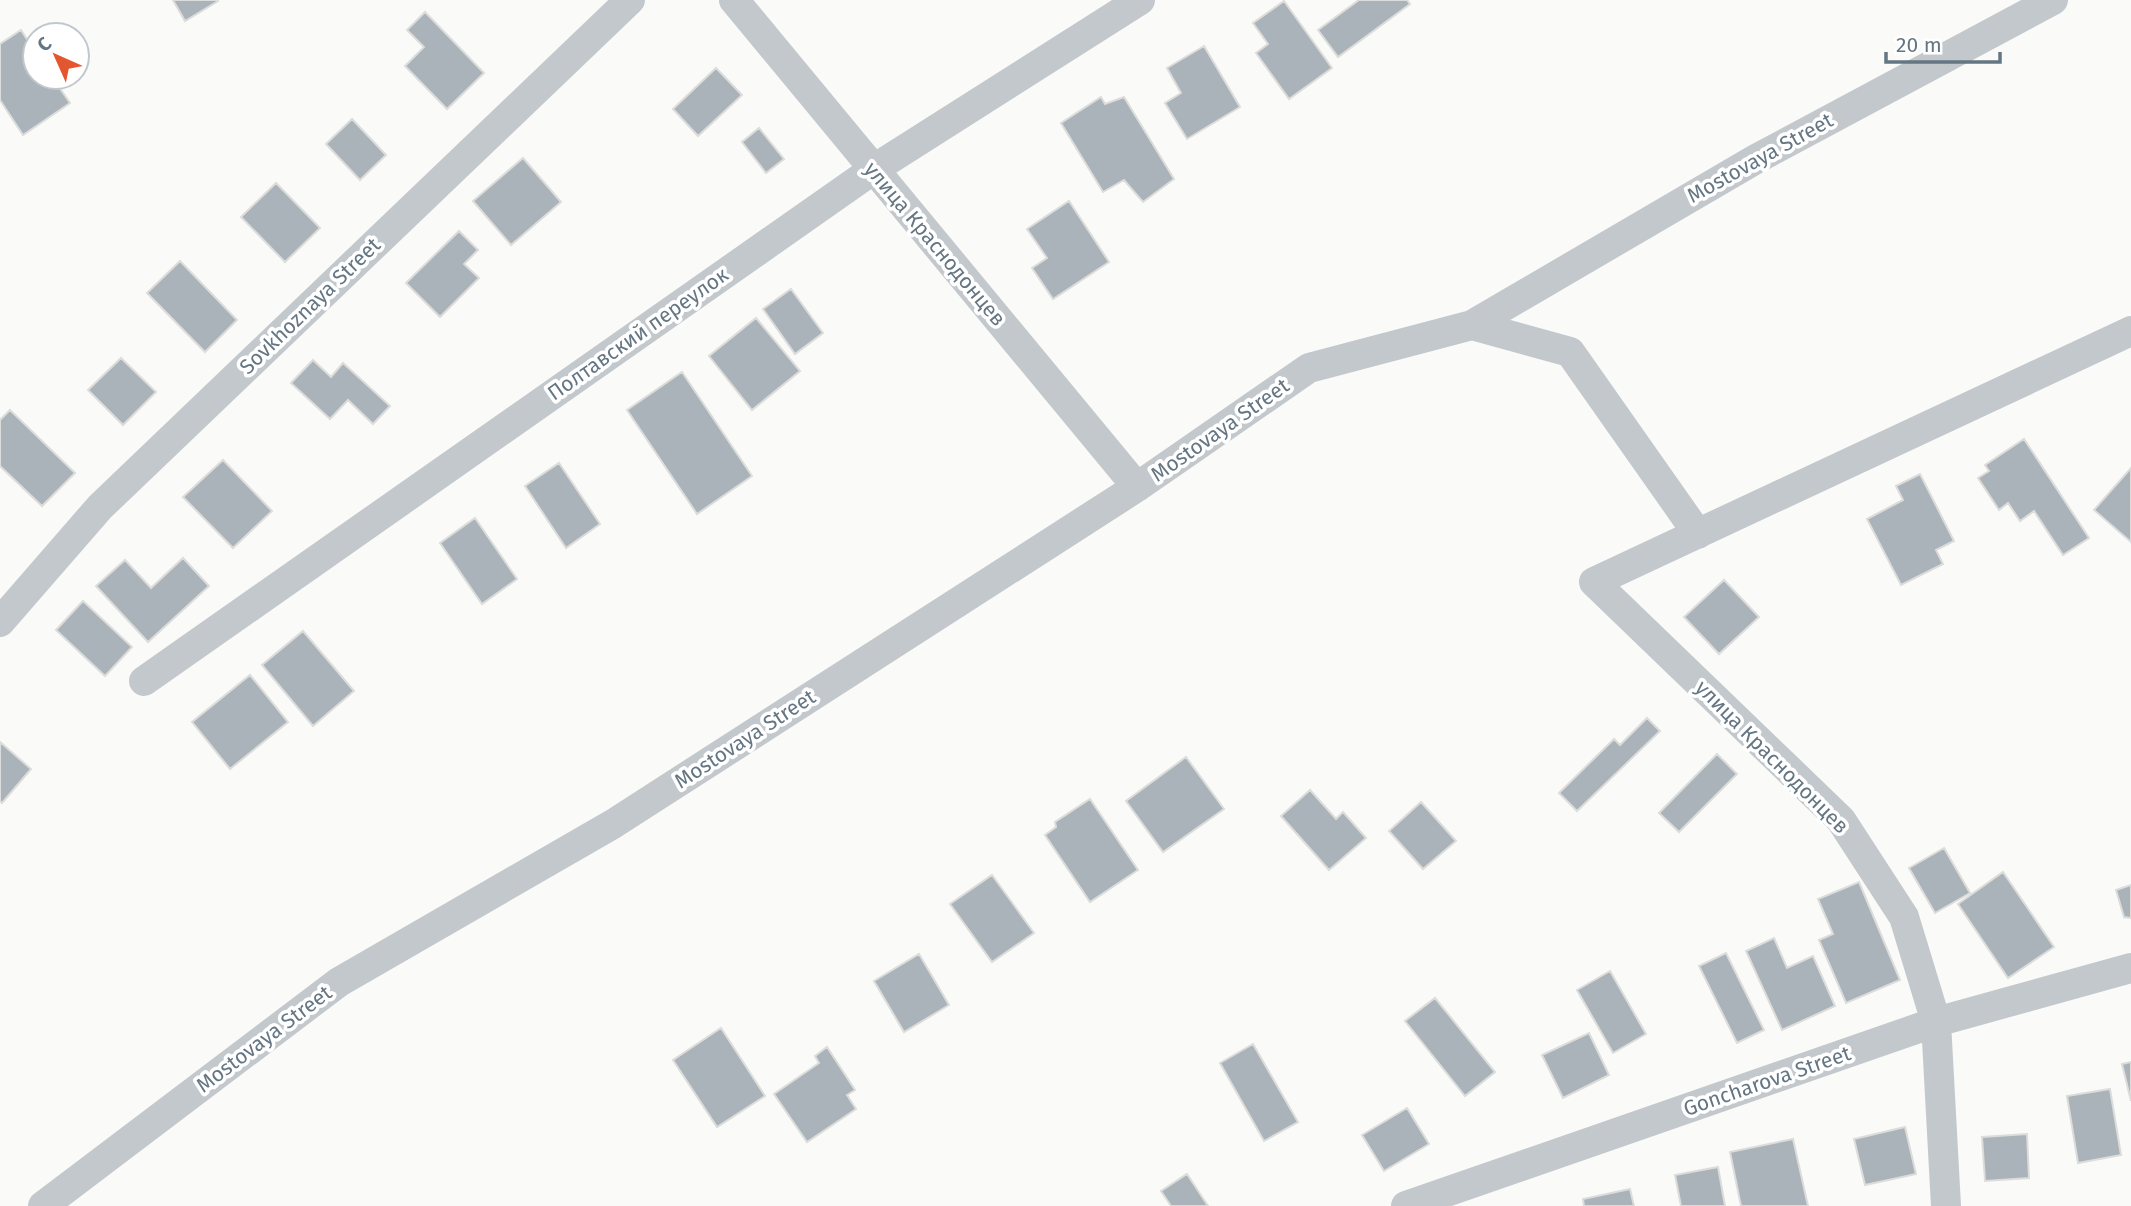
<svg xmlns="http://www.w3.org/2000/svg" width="2131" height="1206" font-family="'Fira Sans',sans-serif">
<rect width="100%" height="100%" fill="#fafaf8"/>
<path fill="#aab3b9" stroke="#dcdcda" stroke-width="2" d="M173,0H217L218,1L185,21Z
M1407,0L1410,4L1338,57L1318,30L1359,0Z
M1284,1L1332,68L1289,99L1256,53L1268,44L1253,23Z
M425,12L484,73L447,109L405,66L424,47L407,30Z
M21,30L35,52V77H52L70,103L23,135L0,100V44Z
M1204,46L1240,107L1187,139L1165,103L1181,93L1167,68Z
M716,68L742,95L698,136L673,109Z
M1101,97L1105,104L1124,97L1174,179L1143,202L1124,180L1103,192L1061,123Z
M352,119L386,155L360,180L326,144Z
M759,128L784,159L766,173L742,142Z
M523,158L561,202L511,245L473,201Z
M276,183L320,228L285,262L241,217Z
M1069,201L1109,262L1053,299L1032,268L1047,258L1027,229Z
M459,231L478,250L464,264L479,278L440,317L406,283Z
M180,261L237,320L205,352L147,293Z
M791,289L823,333L795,354L763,309Z
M756,318L800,371L752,410L709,356Z
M121,358L156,392L123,425L88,390Z
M313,360L331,377L343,363L390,406L373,424L348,400L330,419L291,383Z
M682,372L752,476L697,514L627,410Z
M10,410L75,473L42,506L0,466V420Z
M2024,439L2089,538L2063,555L2034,511L2020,521L2008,503L1999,510L1978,478L1989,471L1985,465Z
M223,460L272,511L233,548L183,497Z
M559,463L600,524L566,548L525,486Z
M2131,468V542L2094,510Z
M1920,474L1954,541L1936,550L1943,564L1901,585L1867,519L1903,500L1896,486Z
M475,518L517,579L482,604L440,543Z
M183,558L209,586L148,642L96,586L125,560L151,588Z
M1724,580L1759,617L1719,654L1684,617Z
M83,601L132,647L105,676L56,630Z
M303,631L354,691L313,726L262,665Z
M250,675L288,722L230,769L192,722Z
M1647,718L1660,731L1577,811L1559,793L1614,739L1620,745Z
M0,742L31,769L2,803L0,801Z
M1717,754L1737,774L1679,832L1659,813Z
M1186,757L1224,809L1163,852L1126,801Z
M1310,790L1336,819L1343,812L1366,838L1329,870L1281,816Z
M1090,799L1138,870L1090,902L1045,835L1056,827L1055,822Z
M1421,802L1456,841L1423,869L1389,831Z
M1944,848L1970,893L1935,913L1909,868Z
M2003,872L2054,947L2008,978L1958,904Z
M992,875L1034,933L992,962L950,904Z
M1859,882L1900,980L1846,1003L1819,940L1833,934L1818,899Z
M2131,885V918L2124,917L2116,890Z
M1774,938L1787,968L1813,956L1835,1006L1782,1030L1746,951Z
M1726,953L1764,1030L1737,1043L1699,966Z
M919,954L949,1005L904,1032L874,981Z
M1610,971L1646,1034L1613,1053L1577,990Z
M1435,998L1495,1072L1465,1096L1405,1021Z
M721,1028L765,1096L717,1127L673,1060Z
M1589,1033L1609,1075L1563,1098L1542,1055Z
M1253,1044L1298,1122L1264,1141L1220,1063Z
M827,1047L855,1090L847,1095L856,1109L807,1142L774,1094L819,1063L815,1056Z
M2131,1062V1101L2122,1064Z
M2110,1089L2121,1155L2078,1163L2067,1096Z
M1407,1108L1429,1144L1384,1171L1362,1135Z
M1905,1127L1916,1174L1865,1185L1854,1139Z
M2027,1134L2029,1178L1985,1181L1982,1137Z
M1793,1139L1808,1206H1741L1730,1152Z
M1718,1167L1725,1206H1681L1675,1175Z
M1187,1174L1208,1206H1171L1161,1191Z
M1630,1189L1634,1206H1584L1583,1199Z"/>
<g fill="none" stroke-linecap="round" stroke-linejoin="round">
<path stroke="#c3c8cc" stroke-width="30" d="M734,0L1137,487
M1472,325L1756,159L2053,0
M0,622L100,507L630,0
M144,681L874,169L1140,0
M43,1206L339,982L613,824L1137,487L1309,368L1472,325L1570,352L1698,534
M1406,1206L1936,1022L2131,968
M1946,1206L1936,1022L1904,917L1841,820L1594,582L2131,331"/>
</g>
<g text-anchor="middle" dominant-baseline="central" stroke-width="7" stroke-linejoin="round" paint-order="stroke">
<g font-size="21" fill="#657683" stroke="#fff">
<text transform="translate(1760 158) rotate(-29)">Mostovaya Street</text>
<text transform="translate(935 244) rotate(50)">улица Краснодонцев</text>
<text transform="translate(310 306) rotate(-44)">Sovkhoznaya Street</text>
<text transform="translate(638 334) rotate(-35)">Полтавский переулок</text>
<text transform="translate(1220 430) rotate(-35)">Mostovaya Street</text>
<text transform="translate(745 739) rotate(-33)">Mostovaya Street</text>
<text transform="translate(1772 757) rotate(45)">улица Краснодонцев</text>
<text transform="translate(264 1039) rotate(-37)">Mostovaya Street</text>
<text transform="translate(1767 1081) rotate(-19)">Goncharova Street</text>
</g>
</g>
<g transform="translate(56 56) rotate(315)"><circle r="33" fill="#ffffff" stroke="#c1c8cd" stroke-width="2"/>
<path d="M0-5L12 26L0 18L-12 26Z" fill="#e4572e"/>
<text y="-10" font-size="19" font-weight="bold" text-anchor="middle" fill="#657683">С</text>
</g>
<path d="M1886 52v10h114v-10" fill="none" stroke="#657683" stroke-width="3.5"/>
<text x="1896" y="52" font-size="21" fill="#657683" stroke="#ffffff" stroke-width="5" paint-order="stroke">20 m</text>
</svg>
